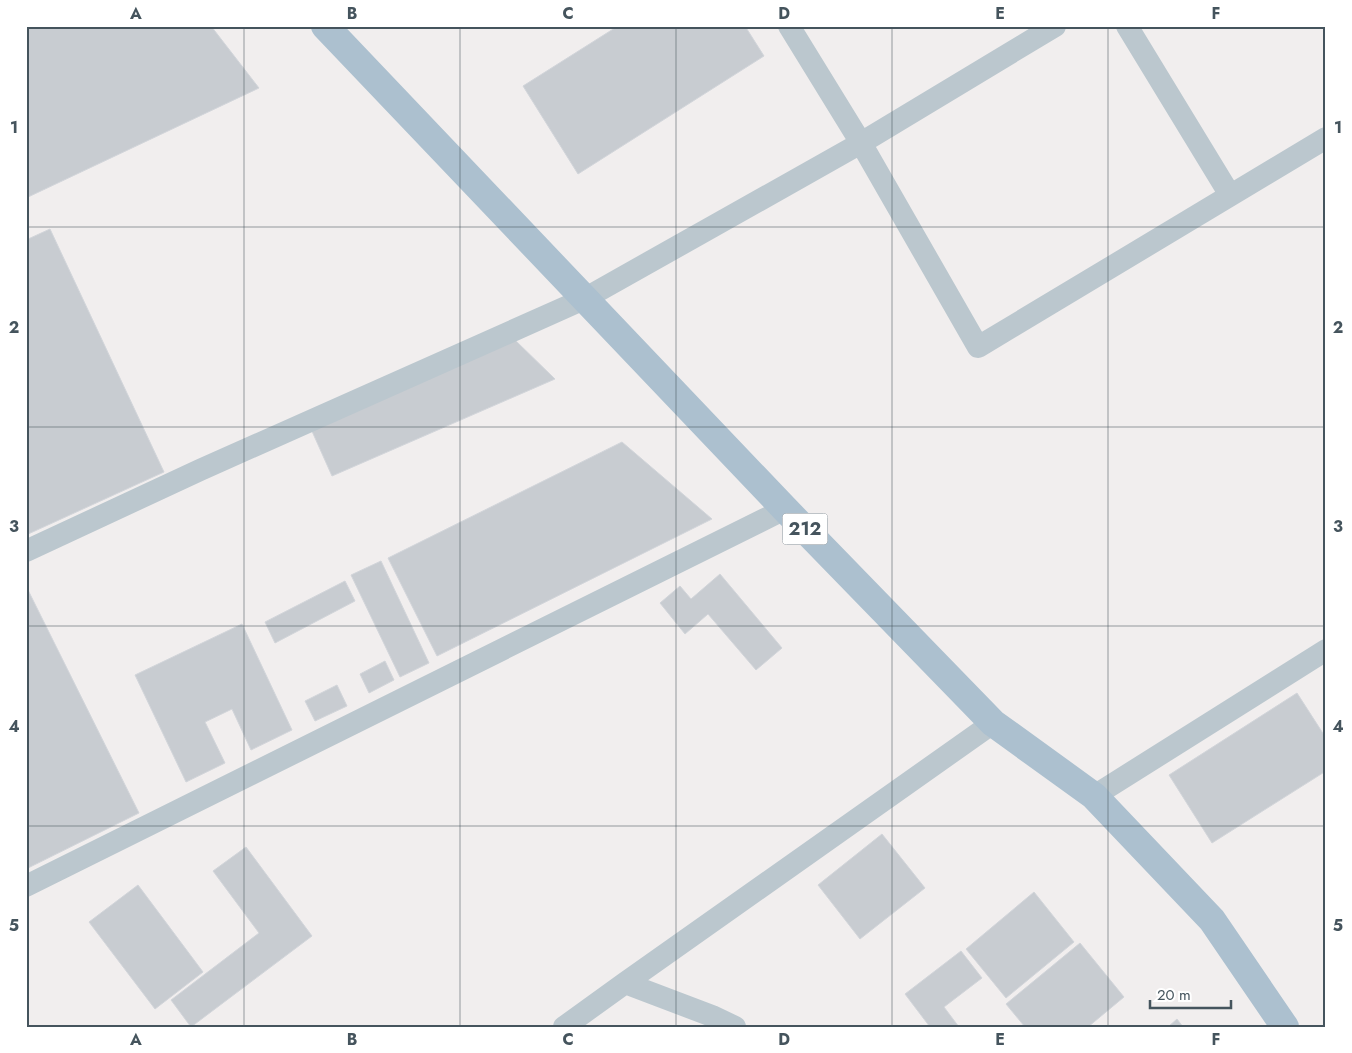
<svg xmlns="http://www.w3.org/2000/svg" width="1352" height="1053" font-family="Jost,sans-serif">
<rect width="100%" height="100%" fill="#f1eeee"/>
<path fill="#c8ccd1" stroke="#d2d5da" d="M26,26H211L259,88L26,198Z
M618,26H745L764,56L578,174L523,86Z
M50,229L164,472L26,535V240Z
M515,340L555,379L332,476L311,429Z
M622,442L712,519L437,656L388,558Z
M381,561L429,663L400,677L351,575Z
M720,574L782,648L756,670L708,614L685,634L660,603L680,586L691,599Z
M345,581L355,601L275,643L265,622Z
M26,586L139,813L26,869Z
M242,624L292,730L251,750L232,709L205,722L225,763L186,782L135,675Z
M385,661L394,680L369,693L360,674Z
M337,685L347,706L315,721L305,701Z
M1297,693L1326,738V771L1212,843L1169,775Z
M882,834L925,888L860,939L818,885Z
M246,847L312,936L191,1027L171,1000L259,933L213,871Z
M138,885L203,972L155,1009L89,922Z
M1034,892L1074,942L1006,998L966,949Z
M1080,943L1124,997L1088,1027H1025L1006,1004Z
M961,951L982,978L944,1007L959,1027H930L905,994Z
M1177,1019L1183,1027H1168Z"/>
<g fill="none" stroke-linecap="round" stroke-linejoin="round">
<path stroke="#bbc7ce" stroke-width="22" d="M789,26L861,143L978,347L1326,138
M1127,26L1230,195
M26,551L200,470L584,299L861,143L1055,26
M1094,796L1326,650
M26,886L785,509
M625,983L712,1016L735,1027
M564,1027L625,983L993,723"/>
<path stroke="#acc0cf" stroke-width="28" d="M325,26L785,509L993,723L1094,796L1212,920L1285,1027"/>
</g>
<path fill="none" stroke="#45545d" stroke-width="1" stroke-opacity="0.55" d="M244,26V1027M460,26V1027M676,26V1027M892,26V1027M1108,26V1027M26,227H1326M26,427H1326M26,626H1326M26,826H1326"/>
<g text-anchor="middle" dominant-baseline="central" stroke-width="4" stroke-linejoin="round" paint-order="stroke">
<rect fill="#fff" stroke="#7d878e" stroke-width="1" x="782.5" y="513.5" width="45" height="31" rx="4"/>
<g font-size="18" font-weight="bold" fill="#45545d">
<text x="805" y="529">212</text>
</g>
</g>
<rect width="1352" height="1053" fill="none" stroke="#ffffff" stroke-width="55"/>
<path d="M1150 1000v8h81v-8" fill="none" stroke="#45545d" stroke-width="2.5"/>
<text x="1157" y="1000" font-size="15" fill="#45545d" stroke="#ffffff" stroke-width="4" paint-order="stroke">20 m</text>
<rect x="28" y="28" width="1296" height="998" fill="none" stroke="#45545d" stroke-width="2"/>
<g font-size="16" text-anchor="middle" font-weight="bold" fill="#45545d">
<text x="136" y="19">A</text>
<text x="352" y="19">B</text>
<text x="568" y="19">C</text>
<text x="784" y="19">D</text>
<text x="1000" y="19">E</text>
<text x="1216" y="19">F</text>
<text x="14" y="133">1</text>
<text x="1338" y="133">1</text>
<text x="14" y="333">2</text>
<text x="1338" y="333">2</text>
<text x="14" y="532">3</text>
<text x="1338" y="532">3</text>
<text x="14" y="732">4</text>
<text x="1338" y="732">4</text>
<text x="14" y="931">5</text>
<text x="1338" y="931">5</text>
<text x="136" y="1045">A</text>
<text x="352" y="1045">B</text>
<text x="568" y="1045">C</text>
<text x="784" y="1045">D</text>
<text x="1000" y="1045">E</text>
<text x="1216" y="1045">F</text>
</g>
</svg>
